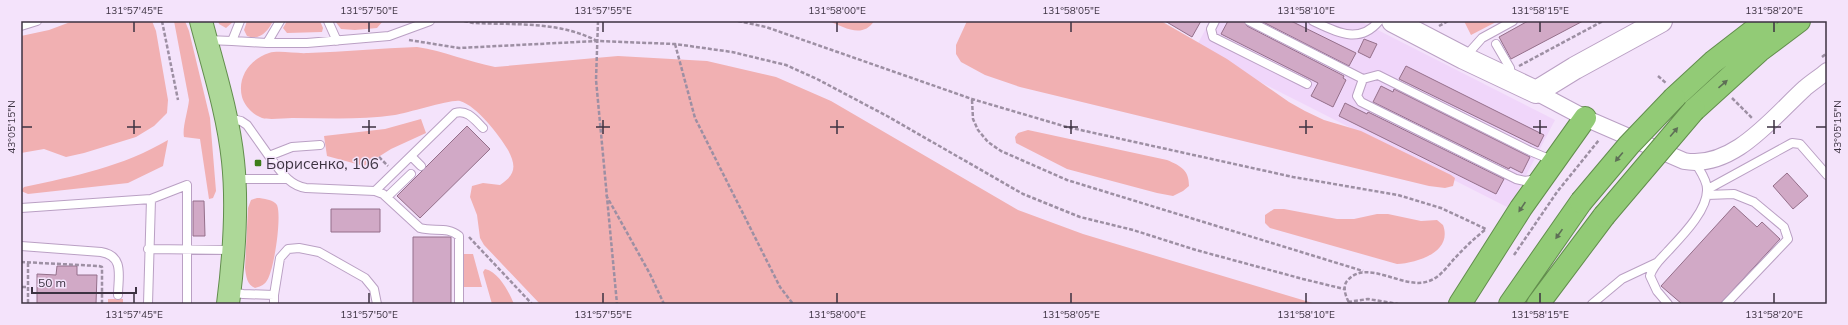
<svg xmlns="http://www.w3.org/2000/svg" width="1848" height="325" font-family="Mulish,sans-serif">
<rect width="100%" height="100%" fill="#f4e3fb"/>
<path fill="#f0d6fa" d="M1210,21H1360L1555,120L1509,208L1195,49Z"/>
<path fill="#f1b0b2" d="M73,21H152L156,31L168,100L167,113L154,126L136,137L84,153L66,157L44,149L21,153V36L49,30Z
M174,21H185L189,31L210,118L216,191L213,198L209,199L200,139L184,137C182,128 188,111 189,100Z
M218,21H234L226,28L219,24Z
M247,21H273C268,31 260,41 247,36L244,30Z
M287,21H320L323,28L322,32L287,33L283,28Z
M335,21H383L377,28L355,30L341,29Z
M829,21H874C863,39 843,27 829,21Z
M967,21H1161L1227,59L1289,102L1305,111L1324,120L1361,131L1451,175L1455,178L1453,186L1445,188L1429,186L1020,87L985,75L961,62L956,54V45Z
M1464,21H1498L1471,35Z
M417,47C444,51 469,62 495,67L618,56L707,61L776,77L831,101L1018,210L1083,234L1316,304H540L484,245L480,238L477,215L470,197L472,186L483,183L500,185C515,175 517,167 508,150C499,135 477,106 460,101C451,99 408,113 395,115C361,120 327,118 292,118C284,118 270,120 262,118C253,115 244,105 242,97C237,77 250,59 269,53C279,50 297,54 308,53C345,52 381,48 417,47Z
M421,119L426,133L391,149L364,166L327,156L324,136L385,129Z
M1028,130L1167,160C1181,166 1189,170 1189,186L1183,191L1173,196L1157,193L1067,169L1016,143L1015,137L1018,133Z
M168,140L163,166L128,183L28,194L21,191L24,187C75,176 122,167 168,140Z
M257,198C263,198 274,200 277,205C282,216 274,273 266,282C264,285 259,287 255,288C247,285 246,276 245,268L248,208L251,200Z
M1274,209H1284L1337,219H1354L1377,214H1388L1421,221L1437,220L1443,225C1453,252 1417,263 1397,264L1270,228L1265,223V215Z
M464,254H473L482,287H463Z
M485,269C499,272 509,292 514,304H492L484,276L483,272Z
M108,299H123V304H108Z"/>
<path fill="#d1a9c6" stroke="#946f8a" d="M1165,21H1201L1192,37Z
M1228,21H1244L1247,26L1344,76L1343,78L1346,80L1333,107L1311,96L1318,83L1221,34Z
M1261,21H1291L1356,53L1349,66Z
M1528,21H1583L1511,59L1499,37Z
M1364,39L1377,44L1370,58L1358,52Z
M1406,66L1544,135L1538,147L1399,79Z
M1381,86L1393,92L1394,89L1530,157L1522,173L1510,167L1509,169L1373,102Z
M1345,103L1367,114L1368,112L1504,179L1496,194L1339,116Z
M467,126L490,149L420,218L397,196Z
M1787,173L1808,196L1793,209L1773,186Z
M193,201H204L205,236H193Z
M1734,206L1757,227L1762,222L1780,239L1720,304H1682L1661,286Z
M331,209H380V232H331Z
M413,237H451V304H413Z
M57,266H77V275H97L96,304H37V274L56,275Z"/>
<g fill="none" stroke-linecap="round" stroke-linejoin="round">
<g stroke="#baa0c4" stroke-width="10">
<path id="service" d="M328,21L337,41
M1215,21L1211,29L1213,37L1307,84
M1249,21L1363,79L1378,75L1530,151L1554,161
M1313,21C1336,32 1359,45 1379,21
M21,26L37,21
M207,40L232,41L240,21
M232,41L267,43L280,21
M267,43H307L389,36L430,21
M1496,44L1510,68L1511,77
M1465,57L1482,38L1513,21
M1363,79L1357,96L1361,102L1516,179L1525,181L1537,179
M228,118L241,121L247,125L269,156L292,147L320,145
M269,156C280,170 288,185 306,188L375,191L383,194L420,228C433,232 448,226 459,236V304
M411,156L421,166
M235,179H287
M1708,189L1792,143L1800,144L1827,175
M375,191L455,113C467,109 475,120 483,128
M1707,195L1734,194L1754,202L1784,227L1788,239L1726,304
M387,197L411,174
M21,208L151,199L187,185V304
M21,246L101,252C125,256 118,277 118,295
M148,249L232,250
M230,292L243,294L274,295V304
M274,295L280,258L288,249L299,248L319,252L365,278L374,289L377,304
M148,304L151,199
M1592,304L1622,279L1656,263
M1668,304L1657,291L1650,276C1653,265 1661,259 1668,251C1682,236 1708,210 1707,189C1707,180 1700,171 1696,164"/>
</g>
<g stroke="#baa0c4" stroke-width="18">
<path id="minor" d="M1536,92L1585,118L1684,161C1733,170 1773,117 1805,88C1812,82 1820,77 1827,71"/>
</g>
<g stroke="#baa0c4" stroke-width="24">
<path id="secondary" d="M1393,21L1464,58L1536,92L1575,68L1661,21"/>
</g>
<g stroke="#628d4d" stroke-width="24">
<path id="primary" d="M201,21C213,67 228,113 233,161C238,208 234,257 228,304"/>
</g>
<g stroke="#628d4d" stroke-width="24">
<path id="trunk" d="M1674,98L1713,62L1766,21
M1694,110L1759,51L1799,21
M1460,304L1521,208L1585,118
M1510,304L1581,202
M1538,304L1604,216"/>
</g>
<path stroke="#9d8fa3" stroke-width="2.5" stroke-dasharray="4 2" stroke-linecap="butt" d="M162,21L178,100
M464,21L473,23C514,25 559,21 597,41
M598,21L596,80L617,304
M738,21L766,27L972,99L1067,127L1293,177L1398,195L1441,208L1486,229C1475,238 1465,247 1456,257C1448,265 1441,277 1429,281C1404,291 1367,257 1347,281C1342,287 1346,298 1350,304
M1439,26L1448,21
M409,40L459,48L597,41L675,44L732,52L786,65L817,79L887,116L1023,194L1080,217L1133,230L1196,250L1303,279L1344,289
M675,44L695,118L780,287L793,304
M1822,57L1827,53
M1519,66L1603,21
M1658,76L1666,83
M1732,98L1752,118
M972,100L973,119L978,130L988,142L1001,151L1067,180L1363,271
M379,157L388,166
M606,195L650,274L664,304
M469,237L532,304
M1514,255L1557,192L1599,140
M21,262L99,266L102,267V304
M28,263V304
M22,287H28
M1348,302L1368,299L1398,304"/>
<use href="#service" stroke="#fff" stroke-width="8"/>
<use href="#minor" stroke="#fff" stroke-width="16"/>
<use href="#secondary" stroke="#fff" stroke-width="22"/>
<use href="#primary" stroke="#add898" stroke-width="22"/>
<use href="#trunk" stroke="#92cb76" stroke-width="22"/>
<g stroke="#628d4d" stroke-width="24" stroke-linecap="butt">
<path id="trunk-bridge" d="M1581,202L1629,145L1674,98
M1604,216L1694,110"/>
</g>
<use href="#trunk-bridge" stroke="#92cb76" stroke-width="22"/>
</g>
<defs><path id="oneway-solid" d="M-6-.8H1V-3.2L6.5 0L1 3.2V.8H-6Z"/></defs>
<g fill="#5e6f56">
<use href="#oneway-solid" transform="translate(1723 84) rotate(-41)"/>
<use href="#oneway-solid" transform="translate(1674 132) rotate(-50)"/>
<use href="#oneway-solid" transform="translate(1619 157) rotate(130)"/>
<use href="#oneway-solid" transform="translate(1522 207) rotate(124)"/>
<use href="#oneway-solid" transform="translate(1559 234) rotate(125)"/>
</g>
<path fill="none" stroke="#3c3241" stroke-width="1.5" d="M134,22V32M369,22V32M603,22V32M837,22V32M1071,22V32M1306,22V32M1540,22V32M1774,22V32M134,120V134M369,120V134M603,120V134M837,120V134M1071,120V134M1306,120V134M1540,120V134M1774,120V134M22,127H32M127,127H141M362,127H376M596,127H610M830,127H844M1064,127H1078M1299,127H1313M1533,127H1547M1767,127H1781M1816,127H1826M134,293V303M369,293V303M603,293V303M837,293V303M1071,293V303M1306,293V303M1540,293V303M1774,293V303"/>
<rect fill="#3f7d1b" stroke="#f4e3fb" stroke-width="1.5" x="254" y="159" width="8" height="8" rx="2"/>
<g text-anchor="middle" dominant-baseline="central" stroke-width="3" stroke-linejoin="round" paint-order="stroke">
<g font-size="15" fill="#3c3241" stroke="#f4e3fb" text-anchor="start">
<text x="266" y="163">Борисенко, 106</text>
</g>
</g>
<rect width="1848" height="325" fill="none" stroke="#f4e3fb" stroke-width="44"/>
<path d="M32 287v6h104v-6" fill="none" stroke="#3c3241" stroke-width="2"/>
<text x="38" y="287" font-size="12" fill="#3c3241" stroke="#f4e3fb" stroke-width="3" paint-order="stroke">50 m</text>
<rect x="22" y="22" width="1804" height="281" fill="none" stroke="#3c3241" stroke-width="1.5"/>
<g font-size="10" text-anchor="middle" fill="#3c3241">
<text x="134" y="14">131°57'45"E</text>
<text x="369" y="14">131°57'50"E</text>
<text x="603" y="14">131°57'55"E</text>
<text x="837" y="14">131°58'00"E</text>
<text x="1071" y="14">131°58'05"E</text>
<text x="1306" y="14">131°58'10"E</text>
<text x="1540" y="14">131°58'15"E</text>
<text x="1774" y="14">131°58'20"E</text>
<text transform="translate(11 127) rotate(-90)" y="4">43°05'15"N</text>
<text transform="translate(1837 127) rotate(-90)" y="4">43°05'15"N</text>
<text x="134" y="318">131°57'45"E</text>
<text x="369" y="318">131°57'50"E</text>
<text x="603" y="318">131°57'55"E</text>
<text x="837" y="318">131°58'00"E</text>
<text x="1071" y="318">131°58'05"E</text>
<text x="1306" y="318">131°58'10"E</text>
<text x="1540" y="318">131°58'15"E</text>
<text x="1774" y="318">131°58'20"E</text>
</g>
</svg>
